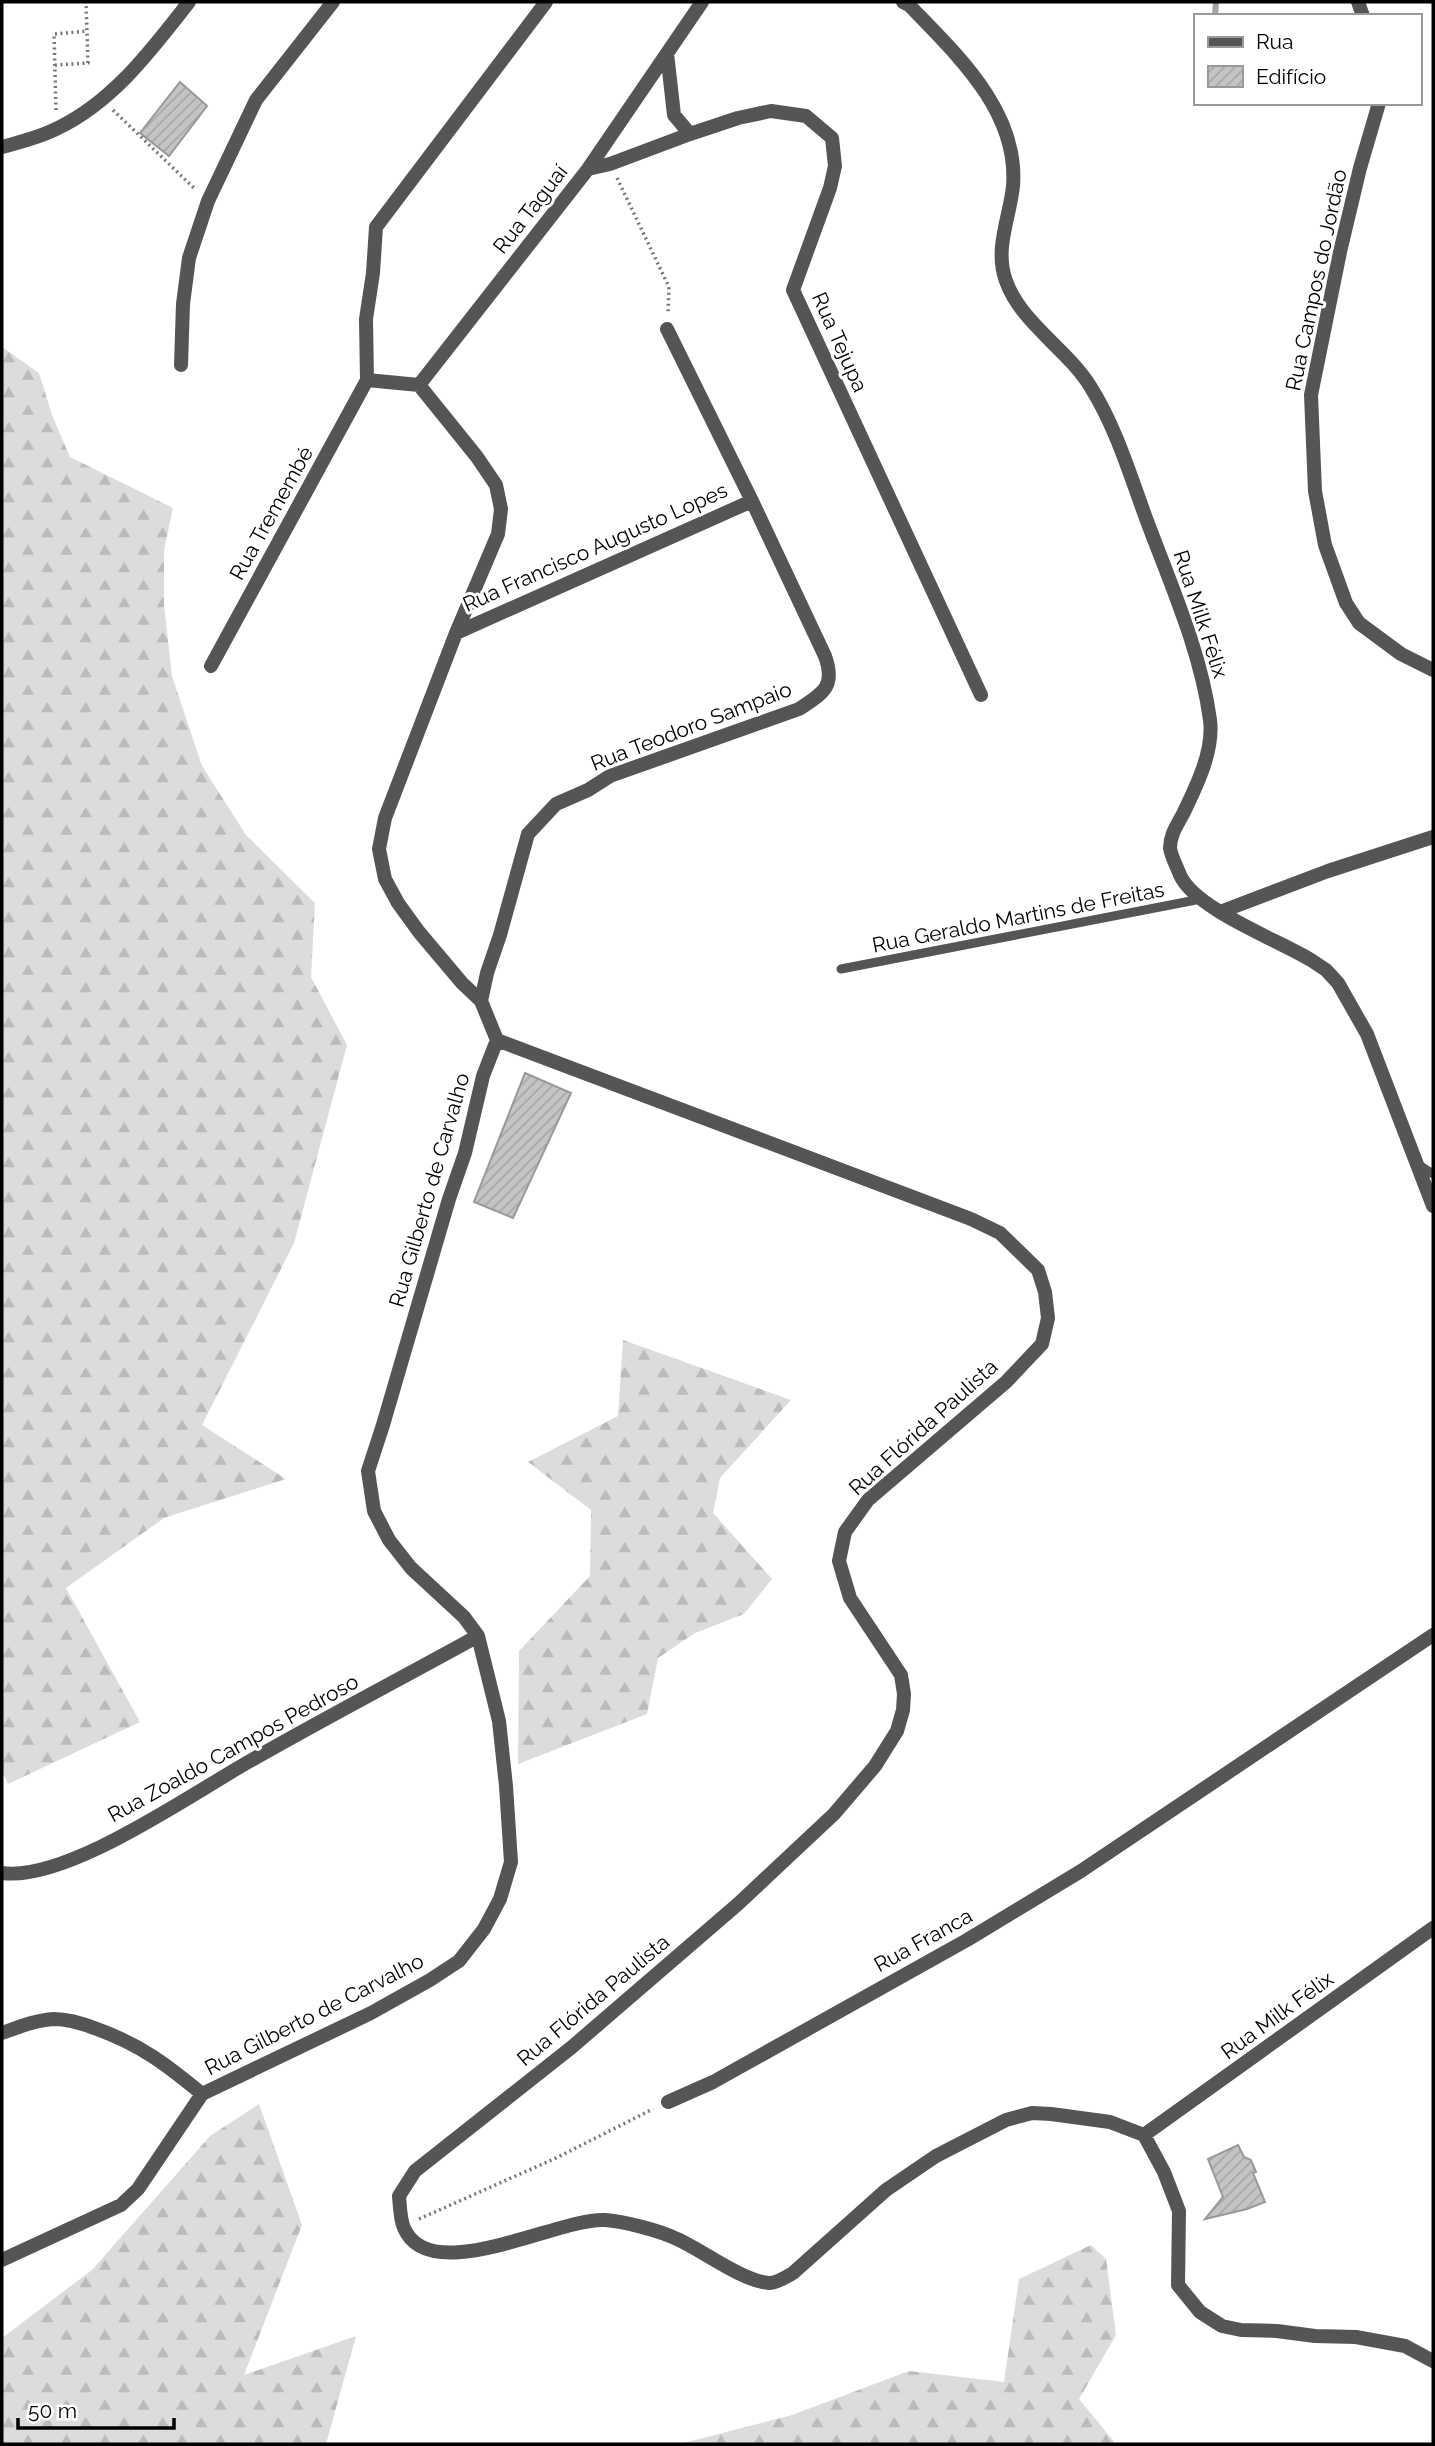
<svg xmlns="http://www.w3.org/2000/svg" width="1435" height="2446" font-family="Raleway,sans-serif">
<defs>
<pattern id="forest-firs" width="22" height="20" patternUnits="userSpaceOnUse" patternTransform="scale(1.75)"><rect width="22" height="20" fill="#dcdcdc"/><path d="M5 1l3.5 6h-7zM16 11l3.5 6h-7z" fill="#bbb"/></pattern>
<pattern id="building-hatch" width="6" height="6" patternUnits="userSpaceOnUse" patternTransform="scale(1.75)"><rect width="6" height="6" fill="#c4c4c4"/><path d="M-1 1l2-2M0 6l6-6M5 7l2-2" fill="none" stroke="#a7a7a7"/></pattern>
</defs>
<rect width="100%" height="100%" fill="#fff"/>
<path fill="url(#forest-firs)" d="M2,347L39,373L52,415L70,457L173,508L164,550V604L172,676L202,766L246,835L315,903L311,977L347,1045L294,1243L202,1425L286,1479L164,1518L66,1588L140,1722L8,1784L2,1771Z
M623,1340L791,1400L720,1478L713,1513L772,1579L744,1614L695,1633L658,1658L647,1714L518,1764L519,1651L590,1576L591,1510L528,1462L618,1416Z
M259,2104L302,2225L244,2375L356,2336L326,2444H2V2338L92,2270L210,2136Z
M1091,2245L1106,2259L1116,2335L1079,2399L1116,2444H680L792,2415L909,2371L1004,2382L1019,2279Z"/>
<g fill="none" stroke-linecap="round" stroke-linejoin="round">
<path stroke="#a3a3a3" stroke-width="6" d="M1215,16L1216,2"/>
</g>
<path fill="url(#building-hatch)" stroke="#999" stroke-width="2" d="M180,82L207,106L169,156L140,133Z
M525,1073L571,1093L513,1218L474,1202Z
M1238,2145L1244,2157L1251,2160L1256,2172L1253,2173L1265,2202L1247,2209L1205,2219L1223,2197L1208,2159Z"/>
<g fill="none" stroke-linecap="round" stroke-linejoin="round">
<path stroke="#777" stroke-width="3.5" stroke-dasharray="2 3.5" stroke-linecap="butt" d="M55,65L88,63L86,2
M56,110L54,34L87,31
M113,110L196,190
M617,178L669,287L668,313
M419,2219L556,2158L653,2109"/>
<path stroke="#555" stroke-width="9" d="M841,969L1201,899
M1419,1165L1433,1174"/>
<path stroke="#555" stroke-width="14" d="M903,2L909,5C956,54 1019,111 1013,186C1010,217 994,249 1006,281C1021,323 1067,349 1090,386C1116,427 1130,475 1147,521C1171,585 1201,652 1210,720C1214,750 1197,785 1184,812C1178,824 1170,834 1170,848C1171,856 1177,867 1180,875C1195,909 1278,940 1311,960L1326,970L1338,983L1367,1034L1433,1206
M1358,2L1363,16
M667,53L674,115L690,134L738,118L771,111L806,116L832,138L835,166L830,188L793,290L981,695
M1379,103L1360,168L1340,252L1311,395L1315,491L1325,545L1346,603L1359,623L1401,654L1433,670
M2,147C20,142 41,137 58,128C114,101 152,49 189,2
M588,169L610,164L690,134
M181,365L183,304L189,258L208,201L256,100L333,2
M419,385L588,169L702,2
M456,633L752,501
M211,666L367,380
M1220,912L1328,871L1433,837
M481,1001L487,973L500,935L528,834L556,804L588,790L610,776L799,709C823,693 836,687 825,656L752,501L667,329
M497,1040L971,1219L1000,1233L1038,1270L1045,1292L1048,1318L1042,1344L1006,1382L868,1500L845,1532L839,1561L850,1598L901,1675L904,1694L903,1710L897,1731L875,1766L834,1814L738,1904L572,2047L415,2171L399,2196C400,2206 400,2219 404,2228C430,2289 559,2217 605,2220C623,2221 661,2231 677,2239C702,2250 742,2281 769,2283C777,2283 786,2277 793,2273L886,2190L936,2156L1006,2120L1032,2113L1051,2114L1110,2122L1144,2135L1164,2172L1179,2211L1178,2285L1200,2312L1222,2326L1241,2330L1277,2331L1315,2336L1356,2337L1405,2346L1433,2361
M2,1873C67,1882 191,1794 250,1761C325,1718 402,1678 478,1636
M2,2033C19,2027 36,2020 54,2019C68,2019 84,2024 97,2029C141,2045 167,2065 202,2094
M668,2102L713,2082L967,1940L1081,1871L1433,1635
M1144,2135L1433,1928
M2,2260L121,2205L138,2189L202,2094L371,2013L430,1980L459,1961L484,1929L500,1899L511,1862L506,1786L499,1721L478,1636L464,1617L411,1568L389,1540L374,1511L368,1471L383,1425L449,1199L465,1153L483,1076L497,1040L481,1001L462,983L419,932L398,903L385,879L379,849L385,818L456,633L498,534L501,509L496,485L477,457L419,385L367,380L366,319L373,273L376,227L546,2"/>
</g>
<g text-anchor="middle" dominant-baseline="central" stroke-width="6" stroke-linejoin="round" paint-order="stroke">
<g font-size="21" fill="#000" stroke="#fff">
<text transform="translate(530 209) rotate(-52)">Rua Taguaí</text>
<text transform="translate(1316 280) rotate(-78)">Rua Campos do Jordão</text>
<text transform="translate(840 342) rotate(66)">Rua Tejupa</text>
<text transform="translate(271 513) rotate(-61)">Rua Tremembé</text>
<text transform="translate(595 547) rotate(-24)">Rua Francisco Augusto Lopes</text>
<text transform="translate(1201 614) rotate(72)">Rua Milk Félix</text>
<text transform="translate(691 726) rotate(-21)">Rua Teodoro Sampaio</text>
<text transform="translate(1018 917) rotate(-11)">Rua Geraldo Martins de Freitas</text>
<text transform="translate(429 1190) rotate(-74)">Rua Gilberto de Carvalho</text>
<text transform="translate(923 1427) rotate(-42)">Rua Flórida Paulista</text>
<text transform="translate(233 1748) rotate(-29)">Rua Zoaldo Campos Pedroso</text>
<text transform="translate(923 1940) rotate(-29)">Rua Franca</text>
<text transform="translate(593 2000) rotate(-40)">Rua Flórida Paulista</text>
<text transform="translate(314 2014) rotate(-27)">Rua Gilberto de Carvalho</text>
<text transform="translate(1277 2015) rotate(-36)">Rua Milk Félix</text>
</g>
</g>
<rect width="1435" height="2446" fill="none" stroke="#000000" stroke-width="7"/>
<rect x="1194" y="14" width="228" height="91" fill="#ffffff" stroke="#999999" stroke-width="2"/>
<rect x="1208" y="37" width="35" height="10" fill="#555555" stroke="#999999" stroke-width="2"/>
<text x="1256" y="49" font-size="21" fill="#000000">Rua</text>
<rect x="1208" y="66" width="35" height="21" fill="url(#building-hatch)" stroke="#999999" stroke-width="2"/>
<text x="1256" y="84" font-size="21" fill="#000000">Edifício</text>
<path d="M18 2418v10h156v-10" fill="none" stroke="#000000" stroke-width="3.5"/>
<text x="28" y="2418" font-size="21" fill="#000000" stroke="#ffffff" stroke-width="5" paint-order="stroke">50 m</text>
</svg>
